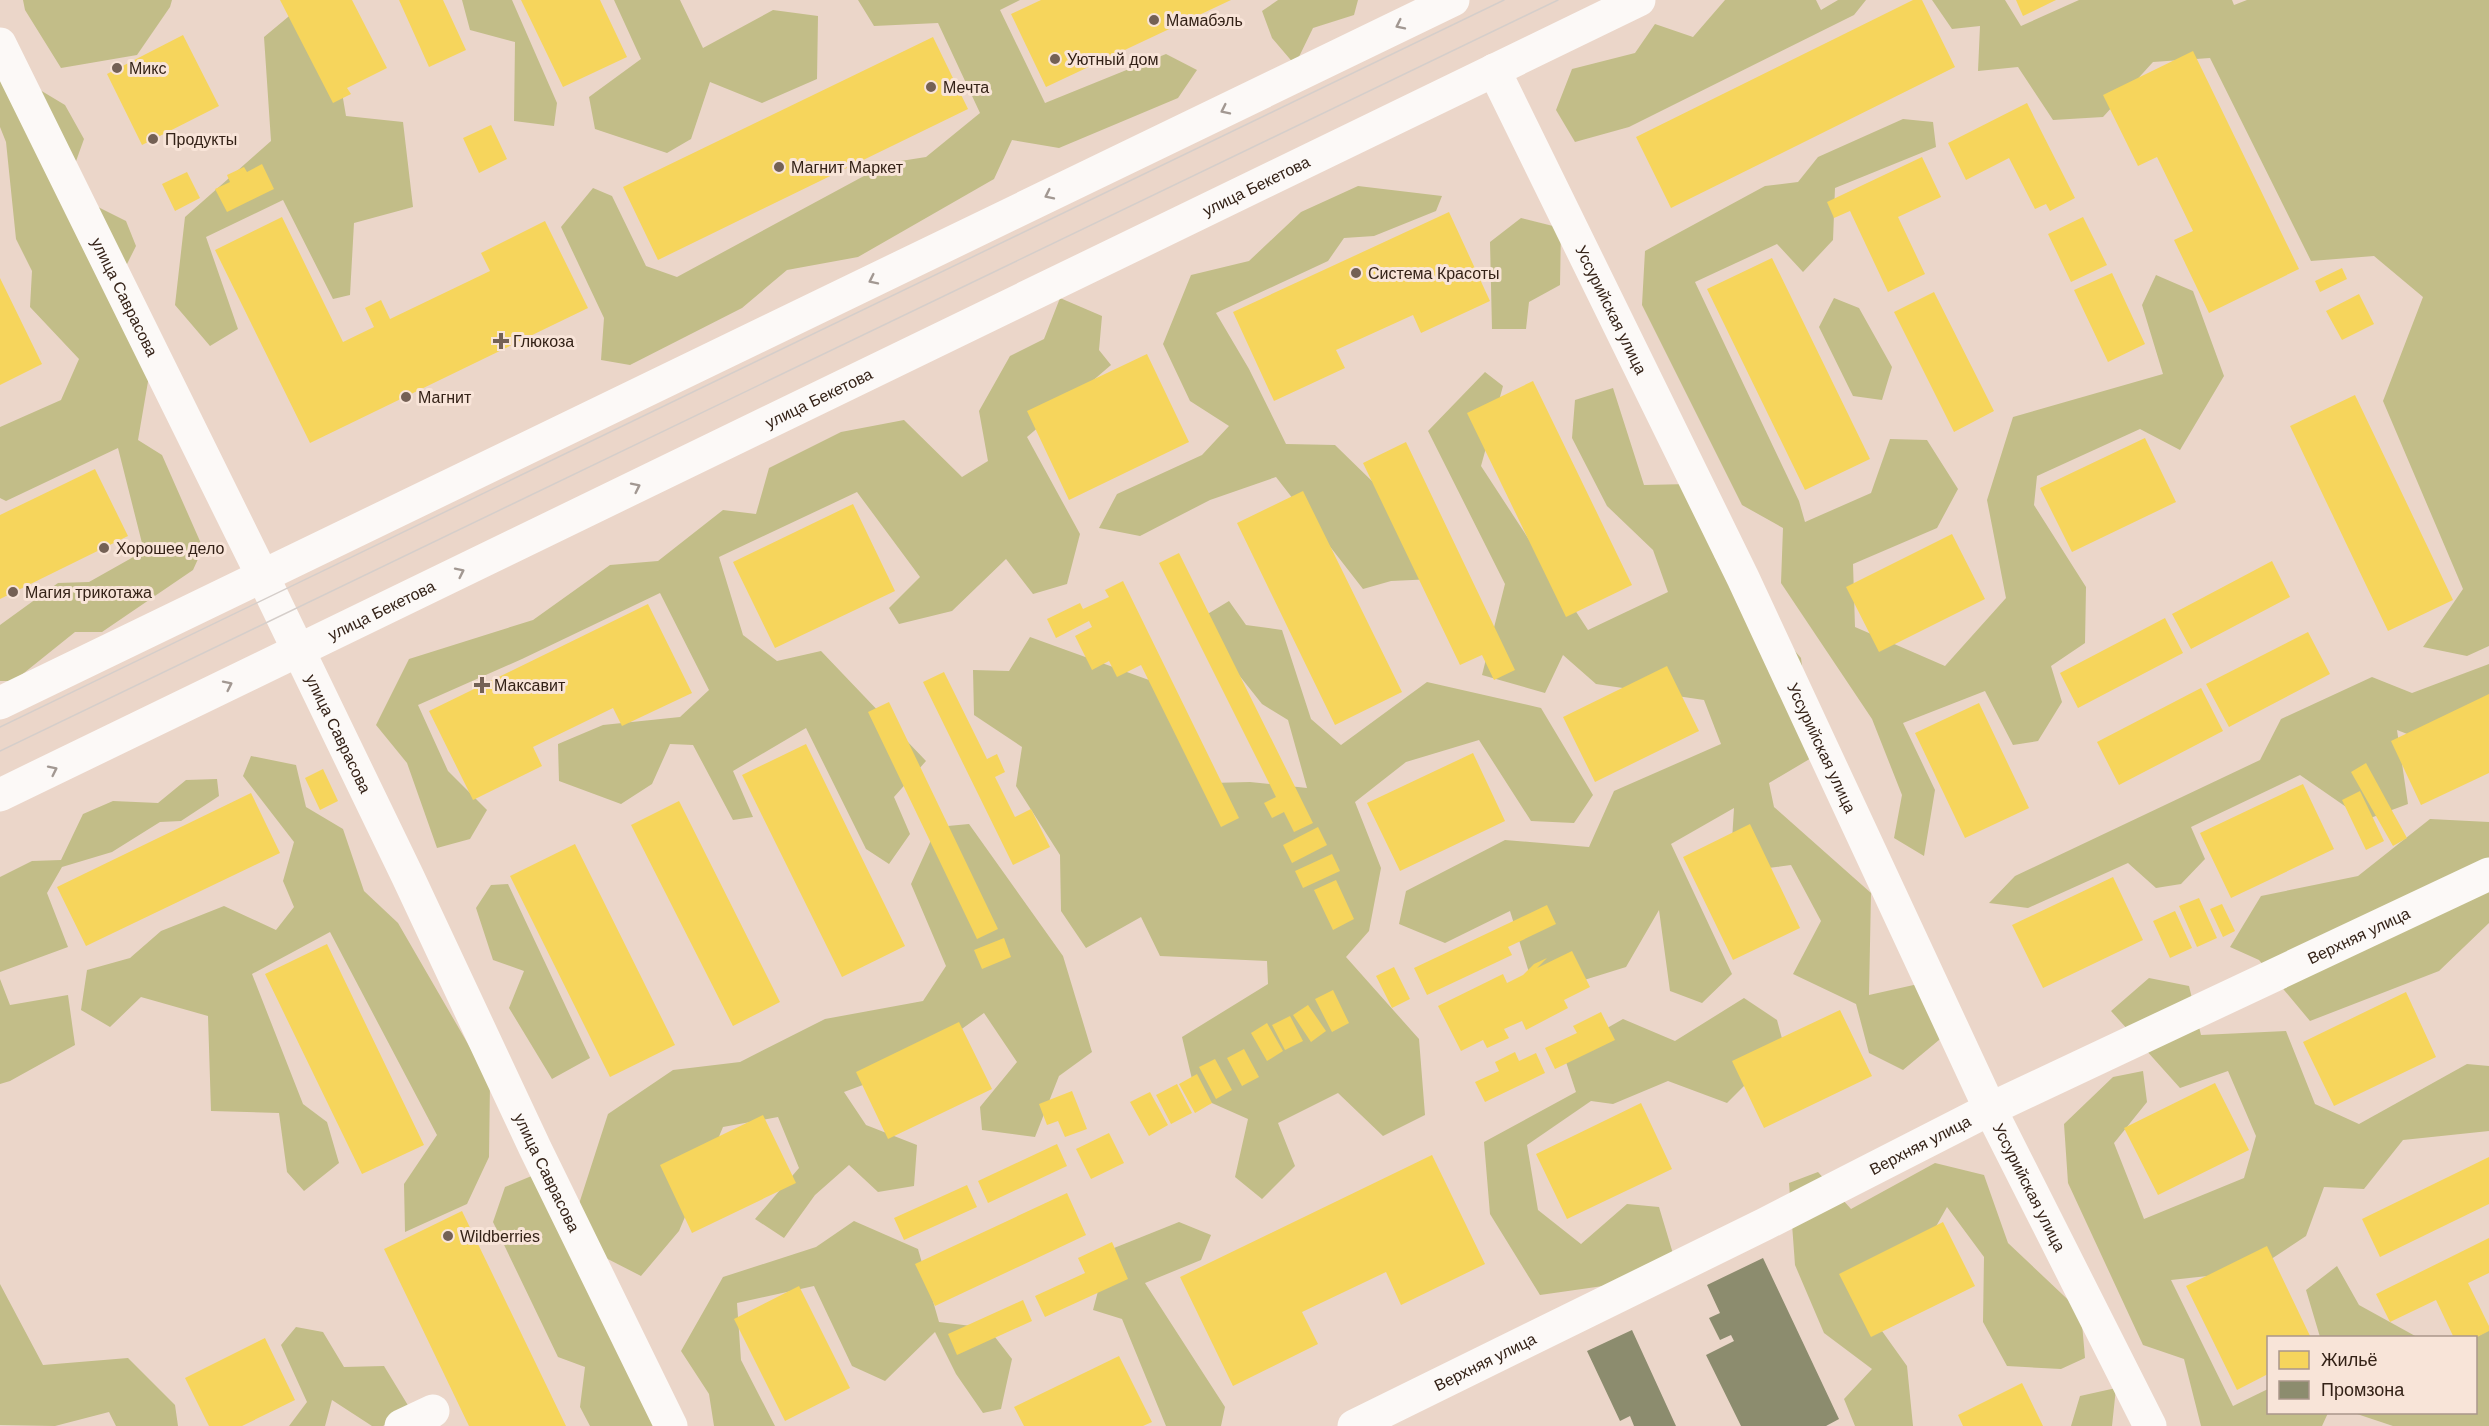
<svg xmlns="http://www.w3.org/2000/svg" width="2489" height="1426" font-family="Helvetica,sans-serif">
<rect width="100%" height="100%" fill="#ebd6c9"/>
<path fill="#c2bd88" d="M23,0H172L170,7L137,55L61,68L25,10Z
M462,0H512L557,103L554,126L514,121L515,42L470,30Z
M614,0H680L703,48L773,10L818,16L817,79L762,103L710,82L691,139L667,153L595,129L589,97L641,59Z
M858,0H1020L1000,10L1045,103L1166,54L1197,70L1178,98L1059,148L1012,140L994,179L858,257L787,270L742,308L630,365L601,360L604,318L561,227L593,188L612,196L646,266L677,277L888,163L926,157L980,113L938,23L874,26Z
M1278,0H1358L1354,15L1313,28L1295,65L1272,38L1262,11Z
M1725,0H1816L1821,10L1838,0H1866L1854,15L1629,127L1575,142L1556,110L1572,69L1635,53L1655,24L1693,37Z
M1932,0H2005L2021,26L2079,0H2232L2234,5L2247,0H2489V646L2467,656L2423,647L2463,589L2383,401L2423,297L2374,256L2311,261L2210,58L2153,62L2103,117L2053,120L2018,67L1978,71L1980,26L1952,29Z
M294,12L333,40L346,116L403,122L413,207L354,223L350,295L333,299L283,200L206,237L238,329L210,346L175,305L185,217L271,141L264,37Z
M0,66L65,105L84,139L75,164L88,202L126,221L136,246L112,294L151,364L138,440L162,455L203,548L193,570L102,632H75L14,681H0V625L58,583L89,582L144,551L118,448L6,501L0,498V427L61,400L79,359L30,307L32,271L16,239L6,142L0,127Z
M1903,119L1933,122L1936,147L1835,188L1833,240L1803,272L1777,244L1695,282L1799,501L1805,522L1871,493L1890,439L1927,440L1958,489L1937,528L1853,564L1855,627L1945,666L2006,598L1987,500L2013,417L2163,374L2142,305L2156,275L2193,291L2224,376L2180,450L2140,429L2037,476L2034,505L2086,587L2085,643L2051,666L2062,702L2038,741L2013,745L1985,691L1903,723L1935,790L1924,856L1894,838L1902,795L1872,719L1781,583L1783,528L1742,505L1642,305L1645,251L1765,186L1798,182L1818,157Z
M1358,186L1442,196L1436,211L1374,236L1344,238L1328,261L1216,313L1249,369L1286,444L1335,445L1415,523L1434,579L1391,581L1363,589L1276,477L1210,500L1140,536L1099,528L1117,494L1202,455L1229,426L1190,401L1163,344L1191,275L1249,261L1301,212Z
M1521,218L1561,228L1560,285L1529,302L1526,329H1492L1490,242Z
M1060,298L1102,316L1099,350L1111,365L1027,437L1080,534L1067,584L1033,594L1006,559L952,611L899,624L889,608L920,577L857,492L719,557L743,635L777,661L821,651L926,761L894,797L910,834L889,864L866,849L806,728L733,771L753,817L733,820L693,745L670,744L652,784L621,804L559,781L558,744L603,725L680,717L709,690L660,593L522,659L418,705L448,771L487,810L470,839L437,848L407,763L376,725L409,659L533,620L610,565L658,561L723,510L756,514L769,468L841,432L904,420L962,477L988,461L979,411L1010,356L1044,339Z
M1834,298L1859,308L1892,367L1882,400L1853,396L1819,327Z
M1485,372L1503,386L1481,466L1588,630L1668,592L1653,550L1607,506L1572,438L1575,400L1613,388L1644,485L1689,484L1715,558L1801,658L1813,757L1769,783L1774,807L1871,893L1869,995L1936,980L1957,1025L1903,1070L1869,1053L1856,1004L1793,974L1821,921L1791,865L1730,873L1734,808L1671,844L1732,974L1702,1003L1670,991L1659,910L1626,967L1536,995L1510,911L1445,943L1399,924L1406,891L1505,840L1589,847L1614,791L1721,744L1704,700L1596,684L1563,655L1545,693L1482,675L1505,584L1428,431Z
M1229,601L1246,625L1282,630L1311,719L1341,745L1427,682L1541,708L1593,795L1574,823L1531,821L1479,740L1406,762L1355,802L1381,868L1369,931L1346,957L1419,1039L1425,1115L1383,1136L1338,1093L1278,1123L1295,1166L1262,1199L1235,1177L1248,1119L1196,1096L1182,1037L1268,984L1267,961L1160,956L1141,917L1086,948L1061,911L1060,855L1016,786L1022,747L974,715L973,670L1009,671L1030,637L1160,684L1211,783L1250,782L1307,788L1288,720L1262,704L1196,621Z
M2489,664V724L2446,749L2397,730L2408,804L2365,820L2300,775L2191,827L2205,859L2181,884L2156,888L2128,863L2028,908L1989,903L2015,876L2260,760L2281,719L2372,677L2412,693Z
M251,756L296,765L306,807L343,829L364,891L398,923L490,1082L489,1157L467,1204L405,1232L404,1184L437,1135L330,932L252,974L303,1104L327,1122L339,1163L304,1191L287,1172L279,1113L211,1111L208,1016L141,997L110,1027L81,1010L87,970L130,958L161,931L224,906L276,930L294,907L283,881L294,842L243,776Z
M217,779L219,796L181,821L160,822L112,852L62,867L47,893L68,947L0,972V877L32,861L61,860L83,814L113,801L158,803L186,780Z
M2430,819L2489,822V923L2439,971L2310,1021L2259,960L2230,947L2261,896L2358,876Z
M969,824L1063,956L1092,1052L1059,1076L1035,1137L982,1130L980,1107L1017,1062L984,1013L906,1069L844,1092L866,1125L917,1145L914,1186L878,1192L849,1165L815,1195L784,1238L755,1219L799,1168L778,1117L723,1127L679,1231L641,1276L598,1254L578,1207L608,1114L673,1070L740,1062L825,1019L923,1001L946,966L911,884L937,827Z
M508,884L590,1058L552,1079L509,1008L524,971L493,960L476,908L491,885Z
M2149,978L2189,986L2201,1035L2286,1031L2315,1104L2359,1124L2467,1064L2489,1066V1131L2403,1140L2364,1189L2324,1187L2306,1236L2253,1271L2171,1280L2233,1406L2268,1389V1412L2328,1413L2322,1426H2201L2184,1359L2143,1345L2068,1183L2064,1124L2113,1077L2143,1071L2147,1102L2114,1143L2144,1219L2244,1178L2256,1136L2228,1071L2180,1088L2111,1011Z
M0,979L10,1005L68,995L75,1045L10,1081L0,1084Z
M1744,998L1777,1020L1784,1046L1727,1103L1668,1081L1613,1104L1591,1101L1527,1145L1538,1210L1581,1244L1627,1204L1659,1207L1674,1257L1631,1282L1540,1295L1490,1214L1484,1142L1576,1092L1563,1053L1623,1019L1675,1041Z
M1935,1163L1984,1175L2008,1243L2081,1312L2085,1358L2061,1369L2007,1366L1983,1322L1984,1257L1947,1207L1917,1260L1862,1303L1907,1366L1913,1426H1855L1844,1399L1872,1369L1824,1333L1795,1265L1789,1183L1818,1172L1851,1209Z
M534,1175L666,1426H590L580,1407L585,1367L558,1357L493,1222L505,1187Z
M854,1221L918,1249L939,1322L988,1328L1012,1359L1001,1409L983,1413L956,1374L935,1332L885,1381L852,1366L814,1286L737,1303L741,1360L775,1426H714L709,1394L681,1351L723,1277L816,1247Z
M1179,1222L1211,1235L1201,1260L1145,1283L1225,1407L1221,1426H1166L1122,1319L1093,1310L1109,1250Z
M2337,1266L2359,1305L2417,1337H2320L2306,1290Z
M0,1284L43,1365L128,1358L175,1405L178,1426H116L109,1412L55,1426L0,1425Z
M296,1327L323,1332L344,1367L384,1366L409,1407L383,1426H372L332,1400L325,1426H289L307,1402L281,1345Z
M2489,1330V1426H2393L2354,1413L2476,1412L2475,1338Z
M2116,1388L2112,1426H2071L2080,1396Z"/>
<path fill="#f6d55c" d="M280,0H352L387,68L347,88L351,94L333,103Z
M399,0H443L466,50L429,67Z
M521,0H600L627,57L563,87Z
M1041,0H1231L1046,87L1011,14Z
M1913,0H1922L1955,67L1671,208L1636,137Z
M2016,0H2056L2023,16Z
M183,35L219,106L142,145L107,74Z
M933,37L968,109L658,260L623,187Z
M2193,51L2299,269L2209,313L2174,240L2193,231L2157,157L2138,166L2103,95Z
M2027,103L2075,198L2050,211L2046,204L2035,209L2009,158L1966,180L1948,143Z
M491,125L507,159L479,173L463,138Z
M1922,157L1941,197L1898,217L1925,274L1888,292L1850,211L1834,218L1827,202Z
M262,164L274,189L227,212L215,189L230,182L227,175L244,167L247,172Z
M187,172L200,198L175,211L162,184Z
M1449,212L1490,301L1421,333L1413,315L1336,350L1345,368L1274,401L1233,312Z
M282,217L343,342L374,327L365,308L381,300L390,319L490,271L481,253L545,221L588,308L310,443L215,250Z
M2083,217L2107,265L2071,282L2048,234Z
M1772,258L1870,459L1805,490L1707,289Z
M2342,268L2347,279L2320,292L2315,281Z
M2112,273L2145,344L2108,362L2074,290Z
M0,278L42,364L0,385Z
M1934,292L1994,411L1954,432L1894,312Z
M2359,294L2374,324L2342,340L2326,311Z
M1147,354L1189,442L1069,500L1027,411Z
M1533,381L1632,585L1566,617L1467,413Z
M2355,395L2453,600L2388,631L2290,426Z
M2145,438L2176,502L2072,552L2040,488Z
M1406,442L1515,670L1494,680L1482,655L1460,665L1363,463Z
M95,469L128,536L0,599V515Z
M1303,491L1402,692L1335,725L1237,523Z
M853,504L895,591L775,648L733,562Z
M1952,534L1985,599L1879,652L1846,587Z
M1179,553L1313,823L1294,832L1284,812L1272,818L1264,803L1276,797L1159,563Z
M2272,561L2290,597L2191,649L2172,614Z
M1123,581L1239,818L1221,827L1141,665L1117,677L1109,661L1092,670L1075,636L1092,627L1089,621L1056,638L1047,619L1080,603L1083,609L1109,597L1105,590Z
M648,604L692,693L622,726L613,708L533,747L542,766L473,800L429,711Z
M2165,618L2183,653L2078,708L2060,673Z
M2308,632L2330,674L2229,727L2206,684Z
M1667,666L1699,731L1595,782L1563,717Z
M944,672L987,759L997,754L1005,772L995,777L1015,817L1031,809L1050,847L1013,865L923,682Z
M2201,688L2223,731L2119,785L2097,742Z
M2489,694V773L2421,805L2391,741Z
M889,702L998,929L977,939L868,712Z
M1979,703L2029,808L1965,838L1915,733Z
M806,744L905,946L842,977L742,775Z
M1473,753L1505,821L1400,871L1367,803Z
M2366,763L2407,838L2393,846L2351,772Z
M323,769L338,801L320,810L305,778Z
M2303,784L2334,849L2231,898L2200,833Z
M2360,791L2384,841L2366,850L2342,800Z
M251,793L280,853L86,946L57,887Z
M679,801L780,1002L733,1026L631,825Z
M1750,824L1800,928L1733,960L1683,857Z
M1318,827L1327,845L1292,863L1283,845Z
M575,844L675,1045L610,1077L510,876Z
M1332,854L1340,871L1303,888L1295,871Z
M2113,877L2143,940L2043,988L2012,925Z
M1336,880L1354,919L1333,930L1314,890Z
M2199,898L2217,938L2197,947L2179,906Z
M2222,904L2235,931L2223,937L2210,909Z
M1547,905L1556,924L1508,947L1512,955L1427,995L1414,968Z
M2175,911L2192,948L2170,958L2153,921Z
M1004,938L1011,957L982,969L974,950Z
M327,944L424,1145L362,1174L265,974Z
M1572,951L1590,987L1564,1000L1568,1008L1526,1030L1522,1021L1504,1029L1509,1038L1487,1048L1483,1040L1461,1051L1438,1006L1503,974L1507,983L1523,975L1534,964L1547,958L1537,968Z
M1394,967L1410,999L1392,1008L1376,976Z
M1333,990L1349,1023L1332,1032L1315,999Z
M2406,992L2436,1057L2334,1106L2303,1042Z
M1308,1005L1326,1031L1311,1042L1293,1015Z
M1840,1010L1872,1076L1764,1128L1732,1061Z
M1601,1012L1615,1040L1555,1069L1545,1048L1577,1033L1573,1026Z
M1290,1016L1303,1041L1285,1050L1272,1025Z
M959,1022L992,1089L888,1139L856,1072Z
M1267,1023L1283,1051L1267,1061L1251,1033Z
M1244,1049L1259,1077L1242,1086L1227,1058Z
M1515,1052L1519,1061L1536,1053L1545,1073L1485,1102L1475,1082L1499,1071L1495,1062Z
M1215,1059L1232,1090L1216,1099L1199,1067Z
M1197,1074L1212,1103L1195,1113L1179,1084Z
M2215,1083L2249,1150L2158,1195L2124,1128Z
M1177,1084L1192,1113L1171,1124L1156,1095Z
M1072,1091L1087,1129L1065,1137L1058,1121L1047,1125L1039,1104Z
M1150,1092L1168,1125L1149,1136L1130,1102Z
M1641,1103L1672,1169L1567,1219L1536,1154Z
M763,1115L796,1183L692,1233L660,1165Z
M1109,1133L1124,1163L1091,1179L1076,1149Z
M1057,1144L1067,1166L988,1203L978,1181Z
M1432,1155L1485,1264L1401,1305L1386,1272L1302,1312L1318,1344L1233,1386L1180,1277Z
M2489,1157V1204L2380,1257L2362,1219Z
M967,1185L977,1207L904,1240L894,1218Z
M1067,1193L1086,1235L935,1306L915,1264Z
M462,1211L566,1426H469L384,1249Z
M1943,1222L1975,1286L1871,1337L1839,1274Z
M2489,1238V1273L2468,1283L2489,1326V1331L2475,1338H2454L2436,1300L2390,1322L2376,1294Z
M1112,1242L1128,1279L1045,1317L1035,1296L1085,1273L1078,1258Z
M2267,1246L2311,1338H2268V1374L2237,1390L2186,1286Z
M799,1286L850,1388L785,1421L734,1319Z
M1023,1300L1032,1321L957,1355L948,1334Z
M265,1338L295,1400L242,1426H209L185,1378Z
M1119,1356L1152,1422L1143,1426H1024L1014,1407Z
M2022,1383L2043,1426H1963L1958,1415Z"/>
<path fill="#8c8c6e" d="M1763,1258L1839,1419L1826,1426H1741L1706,1355L1734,1341L1731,1335L1720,1340L1709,1318L1720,1313L1707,1285Z
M1632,1330L1676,1426H1634L1630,1416L1620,1421L1587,1351Z"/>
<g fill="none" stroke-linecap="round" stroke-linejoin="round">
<g stroke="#fcf9f7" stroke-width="33">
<path id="s1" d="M0,44L262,575"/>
<path id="s2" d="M1494,70L1743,578L1990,1109L2150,1426"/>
<path d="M401,1426L433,1411"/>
<path id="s3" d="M1354,1426L1765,1224L1990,1109L2489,874"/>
</g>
<path stroke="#fcf9f7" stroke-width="33" id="s4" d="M262,575L408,877L535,1148L671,1426"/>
<g stroke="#fcf9f7" stroke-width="33">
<path d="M0,703L1453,0"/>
<path id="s5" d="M0,795L1639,0"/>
</g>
<path stroke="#d5ceca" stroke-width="1.5" d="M0,727L1504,0
M0,751L1558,0"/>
</g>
<defs><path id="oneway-chevron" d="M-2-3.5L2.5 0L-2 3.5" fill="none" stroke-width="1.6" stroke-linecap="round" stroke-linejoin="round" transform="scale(1.5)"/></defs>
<g stroke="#a29892">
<use href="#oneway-chevron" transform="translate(1400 25) rotate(154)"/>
<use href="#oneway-chevron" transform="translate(1225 110) rotate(154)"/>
<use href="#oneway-chevron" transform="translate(1049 195) rotate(154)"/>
<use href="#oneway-chevron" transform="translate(873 280) rotate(154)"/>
<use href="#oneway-chevron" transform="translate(636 487) rotate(-26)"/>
<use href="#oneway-chevron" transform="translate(460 572) rotate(-26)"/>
<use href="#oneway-chevron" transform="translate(228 685) rotate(-26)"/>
<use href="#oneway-chevron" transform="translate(53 770) rotate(-26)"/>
</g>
<g fill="#746155" stroke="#f8e4d8" stroke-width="2">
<circle cx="1154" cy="20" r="6"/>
<circle cx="1055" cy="59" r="6"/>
<circle cx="117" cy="68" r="6"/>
<circle cx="931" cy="87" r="6"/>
<circle cx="153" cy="139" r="6"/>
<circle cx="779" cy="167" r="6"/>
<circle cx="1356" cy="273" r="6"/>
<path d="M498 332h6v6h6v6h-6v6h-6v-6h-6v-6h6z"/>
<circle cx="406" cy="397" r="6"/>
<circle cx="104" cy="548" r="6"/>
<circle cx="13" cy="592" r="6"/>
<path d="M479 676h6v6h6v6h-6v6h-6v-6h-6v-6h6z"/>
<circle cx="448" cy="1236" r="6"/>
</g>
<g text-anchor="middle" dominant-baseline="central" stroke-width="6" stroke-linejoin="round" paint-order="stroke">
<g font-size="16" fill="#342217" stroke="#f8e4d8" text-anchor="start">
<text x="1166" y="20">Мамабэль</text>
<text x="1067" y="59">Уютный дом</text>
<text x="129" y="68">Микс</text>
<text x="943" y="87">Мечта</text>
<text x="165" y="139">Продукты</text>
<text x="791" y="167">Магнит Маркет</text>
<text x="1368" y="273">Система Красоты</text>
<text x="513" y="341">Глюкоза</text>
<text x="418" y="397">Магнит</text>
<text x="116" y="548">Хорошее дело</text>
<text x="25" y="592">Магия трикотажа</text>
<text x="494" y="685">Максавит</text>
<text x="460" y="1236">Wildberries</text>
</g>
<g font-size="16" fill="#342217" stroke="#f8e4d8">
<text stroke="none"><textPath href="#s5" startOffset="1396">улица Бекетова</textPath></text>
<text stroke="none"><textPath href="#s1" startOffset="282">улица Саврасова</textPath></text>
<text stroke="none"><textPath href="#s2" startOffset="267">Уссурийская улица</textPath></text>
<text stroke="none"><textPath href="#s5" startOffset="910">улица Бекетова</textPath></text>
<text stroke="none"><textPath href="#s5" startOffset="424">улица Бекетова</textPath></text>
<text stroke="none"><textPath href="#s4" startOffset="176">улица Саврасова</textPath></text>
<text stroke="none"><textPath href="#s2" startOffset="753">Уссурийская улица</textPath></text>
<text stroke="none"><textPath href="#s3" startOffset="1118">Верхняя улица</textPath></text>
<text stroke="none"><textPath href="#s3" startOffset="632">Верхняя улица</textPath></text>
<text stroke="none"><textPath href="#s4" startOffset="662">улица Саврасова</textPath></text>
<text stroke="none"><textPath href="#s2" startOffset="1239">Уссурийская улица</textPath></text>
<text stroke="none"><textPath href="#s3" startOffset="146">Верхняя улица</textPath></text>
</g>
</g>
<rect x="2267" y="1336" width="210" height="78" fill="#f8e4d8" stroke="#aa968b" stroke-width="1.5"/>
<rect x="2279" y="1351" width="30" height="18" fill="#f6d55c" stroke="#aa968b" stroke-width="1.5"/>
<text x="2321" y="1366" font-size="18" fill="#342217">Жильё</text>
<rect x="2279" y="1381" width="30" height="18" fill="#8c8c6e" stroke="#aa968b" stroke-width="1.5"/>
<text x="2321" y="1396" font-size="18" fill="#342217">Промзона</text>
</svg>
